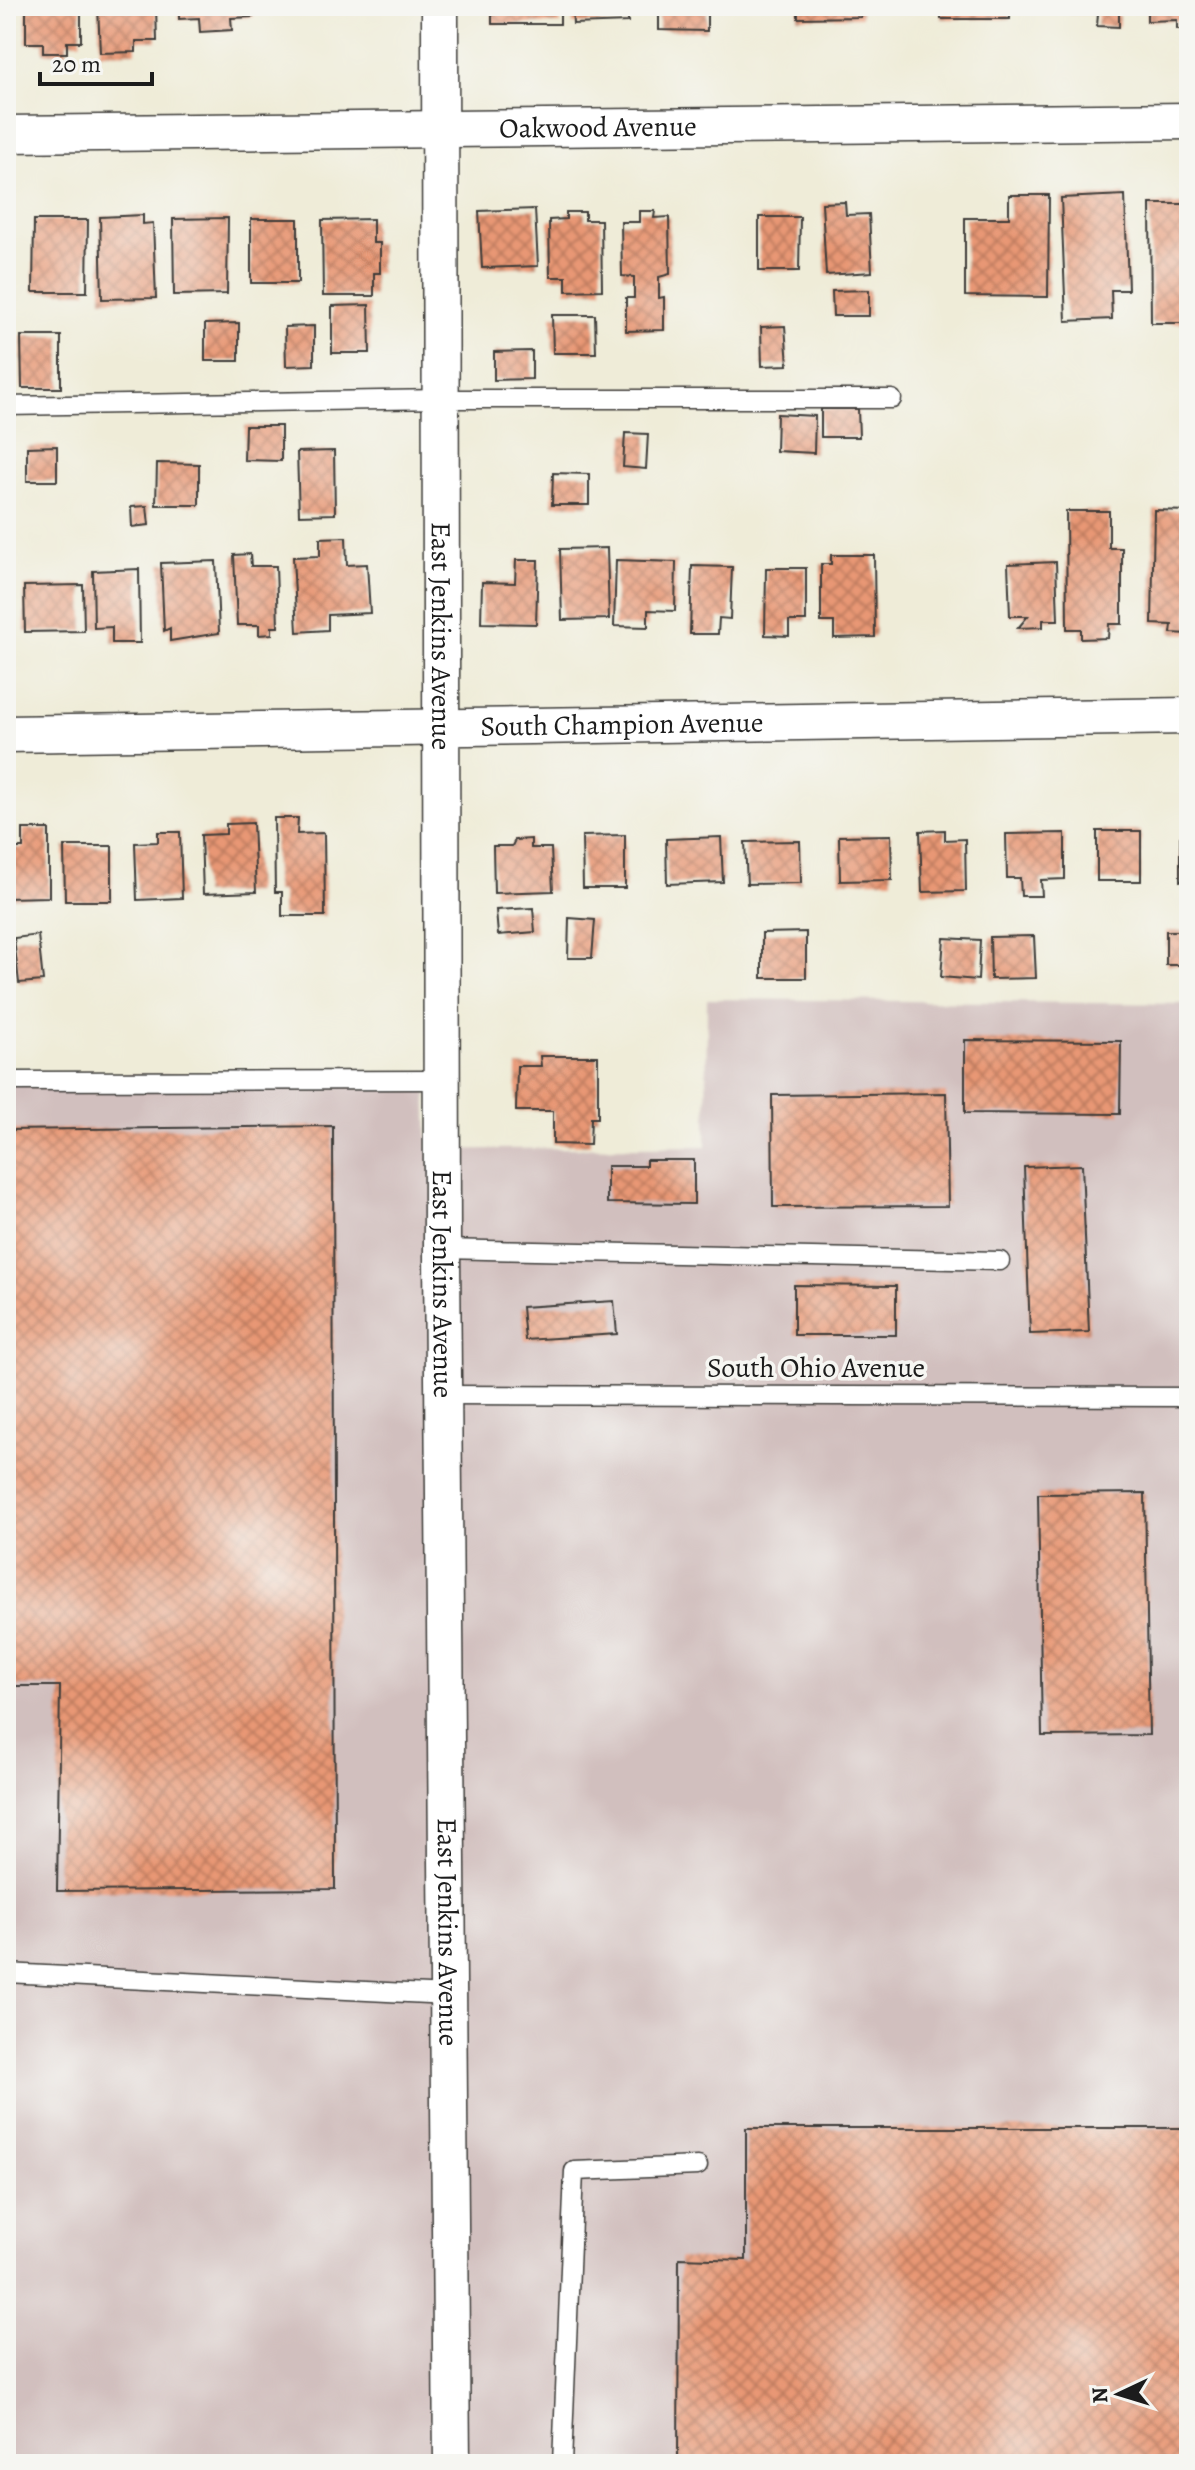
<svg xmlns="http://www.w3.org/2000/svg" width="1195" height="2470" font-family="Alegreya,serif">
<defs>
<pattern id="building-cross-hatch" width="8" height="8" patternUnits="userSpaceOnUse" patternTransform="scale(2)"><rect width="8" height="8" fill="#e89774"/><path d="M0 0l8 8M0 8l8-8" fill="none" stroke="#bb7a5e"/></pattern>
</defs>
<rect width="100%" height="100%" fill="#f6f6f2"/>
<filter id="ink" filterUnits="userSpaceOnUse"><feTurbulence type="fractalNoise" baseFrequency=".0125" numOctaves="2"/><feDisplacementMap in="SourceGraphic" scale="16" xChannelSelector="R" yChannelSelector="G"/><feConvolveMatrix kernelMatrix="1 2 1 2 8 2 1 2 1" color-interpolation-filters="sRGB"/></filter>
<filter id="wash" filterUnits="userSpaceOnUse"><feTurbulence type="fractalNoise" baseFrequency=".006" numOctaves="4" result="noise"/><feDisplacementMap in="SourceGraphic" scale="32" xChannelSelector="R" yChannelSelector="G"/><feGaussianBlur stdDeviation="1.8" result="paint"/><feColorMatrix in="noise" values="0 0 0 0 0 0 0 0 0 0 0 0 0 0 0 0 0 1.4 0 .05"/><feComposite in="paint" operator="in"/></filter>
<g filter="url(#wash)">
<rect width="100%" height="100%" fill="#efecd8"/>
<path fill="#d1bfbe" d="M707,999L1189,1004V2464H6V1075L426,1073L428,1150L706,1146Z"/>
<g id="blocks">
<path fill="url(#building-cross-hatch)" d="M6,6H10L12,53L6,54Z
M26,6H81V42H67V53H43V43H26Z
M98,6H156L157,41H136V52L100,53Z
M179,6H253V17L231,18L232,30L200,32L199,18L179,19Z
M307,6H343V10L307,12Z
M492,6H560V24H492Z
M572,6H628V22L573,24Z
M659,6H707V31L659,30Z
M798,6H861V17L798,18Z
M941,6H1010V19H941Z
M1068,6H1119V27L1097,26L1098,14H1068Z
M1147,6H1189V29H1177V20L1147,21Z
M1009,195H1049L1048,297L965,296V218H1009Z
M1125,195L1128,290H1111L1112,319L1066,321L1061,198Z
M845,202L846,215L869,214L872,272L826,275L822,203Z
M1150,204H1189V323H1151Z
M535,209L538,266L482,268L479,211Z
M639,211H655L654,218L669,217L670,274L659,277V298L664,297V330L626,331V298H634V277L622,276L621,222H639Z
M566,212H585V220H601L602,290L566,291V277H550L549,220L566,219Z
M143,215V224L153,223L156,298L102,299L100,217Z
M759,217H800L799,271H759Z
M228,218L227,294L174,295L173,219Z
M251,219H298V283H251Z
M373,219V243H380V273H374V296H323L322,220Z
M34,220H88L87,292H33Z
M869,290V316H833L832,291Z
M369,305L370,353H332V306Z
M552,315H595L596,353H553Z
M239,323V361H205V324Z
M314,326V365L286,366L285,327Z
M785,326L788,365L762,366L761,327Z
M21,336H61V388H22Z
M532,351V379L494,380V352Z
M821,409H858L859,437H821Z
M777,414L815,416L814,453L776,451Z
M245,426H281V461L244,460Z
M625,433L648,434L646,469L623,467Z
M57,446V481H27V447Z
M334,451L335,514L299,515L297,452Z
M6,458H11L12,500H6Z
M157,463L199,464V505H156Z
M553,473L589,474V505H552Z
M147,506L149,525L132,527L131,507Z
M1154,510L1189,511V634L1171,633L1172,625L1152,624Z
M1066,511H1109V548H1122V624H1109L1108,638L1081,639V629H1067Z
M346,537L347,565L367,564L370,613L328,615V630L297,632L293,557L320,556V538Z
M607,548L609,619L562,620L560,549Z
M250,554L251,566H276L278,627H272V634L259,635V625H237L234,555Z
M831,555H874L875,637L834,638V622H821V564H831Z
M516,560H538L536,624L481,623L482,582L515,583Z
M616,560L676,562L675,611L648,610V627L614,626Z
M216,561L219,633L170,641V628L164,631L161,563Z
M1056,562L1058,620H1043V627L1018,628L1028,616H1010L1008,564Z
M692,566L732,567L730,619L719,618L718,634H690Z
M766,568H806V621H789V636L765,635Z
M139,569L140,643H112V627L94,628L93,571Z
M6,580H12V635H6Z
M83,585L84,631L25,632L24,586Z
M274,818H298L297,834L324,833L325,916H282V892H275Z
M253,823L256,892L203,894L201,835L226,834V824Z
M23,829H49V897L6,898V848H23Z
M945,830V840L965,839L966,891L922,892L920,831Z
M1097,831H1141V881H1097Z
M158,832H180L182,898L137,900L135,843L158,842Z
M1065,833V879L1041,880L1042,896H1021L1020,878H1007L1006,834Z
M625,835V888H583L582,836Z
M891,835L892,880L840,881L839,836Z
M721,837L723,882L667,884L666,839Z
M1180,837H1189V881H1180Z
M531,839V848H551L553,891L494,893L493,846H512L515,840Z
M800,841L801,883L747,884L745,842Z
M64,846H112V901H65Z
M533,908L535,932L498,935L496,910Z
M569,918L595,920L592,958H568Z
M1166,931H1189V965H1166Z
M806,932V978H762V933Z
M38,935L43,981L19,983L14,938Z
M1034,936L1036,978L991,979L990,937Z
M944,938L980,940L978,980L941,977Z
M965,1040L1121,1041L1120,1114L965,1113Z
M540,1056H598V1118H591L590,1145L553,1144V1111H516L517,1066H541Z
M946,1093L948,1206L773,1207L772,1095Z
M333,1126L335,1889L57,1891L60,1686H6V1130Z
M646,1160H694V1204L607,1203V1166H646Z
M1082,1165L1089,1332L1030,1334L1024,1167Z
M794,1285L896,1286V1335H794Z
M614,1301L617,1334L525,1340L522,1307Z
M1145,1493L1149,1735L1042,1736L1038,1494Z
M746,2128H1189V2464H678L679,2258L746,2260Z"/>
</g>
</g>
<g filter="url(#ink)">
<use href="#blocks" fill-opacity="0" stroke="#3c3b38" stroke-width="2"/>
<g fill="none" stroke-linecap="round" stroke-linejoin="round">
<g stroke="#3c3b38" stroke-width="21">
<path id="lane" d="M6,406L442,399H892
M6,1081L441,1080
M442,1249L1000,1261
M443,1395L1189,1397
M6,1973L448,1995
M562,2464L574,2171L698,2166"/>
</g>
<g stroke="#3c3b38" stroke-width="39">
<g id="street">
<path id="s1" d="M440,6L442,1256L452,2464"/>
<path id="s2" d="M6,134L1189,121"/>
<path id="s3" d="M6,734L1189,716"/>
</g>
</g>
<use href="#lane" stroke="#fff" stroke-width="18"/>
<use href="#street" stroke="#fff" stroke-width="36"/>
</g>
</g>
<g text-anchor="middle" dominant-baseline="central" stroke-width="7" stroke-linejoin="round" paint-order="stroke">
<g font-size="28" fill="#1c1c1c" stroke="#f6f6f2">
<text stroke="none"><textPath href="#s2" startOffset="592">Oakwood Avenue</textPath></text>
<text stroke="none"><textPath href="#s1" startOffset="630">East Jenkins Avenue</textPath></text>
<text stroke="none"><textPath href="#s3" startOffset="616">South Champion Avenue</textPath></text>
<text stroke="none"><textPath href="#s1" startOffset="1278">East Jenkins Avenue</textPath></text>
<text x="816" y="1368">South Ohio Avenue</text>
<text stroke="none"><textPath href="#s1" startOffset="1926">East Jenkins Avenue</textPath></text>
</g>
</g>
<rect width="1195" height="2470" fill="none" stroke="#f6f6f2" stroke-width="32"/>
<g transform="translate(1119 2394) rotate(266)" stroke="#f6f6f2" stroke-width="6" paint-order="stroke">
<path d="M0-6L14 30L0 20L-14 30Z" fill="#1c1c1c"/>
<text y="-12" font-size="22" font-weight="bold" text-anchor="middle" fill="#1c1c1c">N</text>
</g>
<path d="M40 72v12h112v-12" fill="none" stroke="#1c1c1c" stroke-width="4"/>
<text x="52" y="72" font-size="24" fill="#1c1c1c" stroke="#f6f6f2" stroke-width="6" paint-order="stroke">20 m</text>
</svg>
